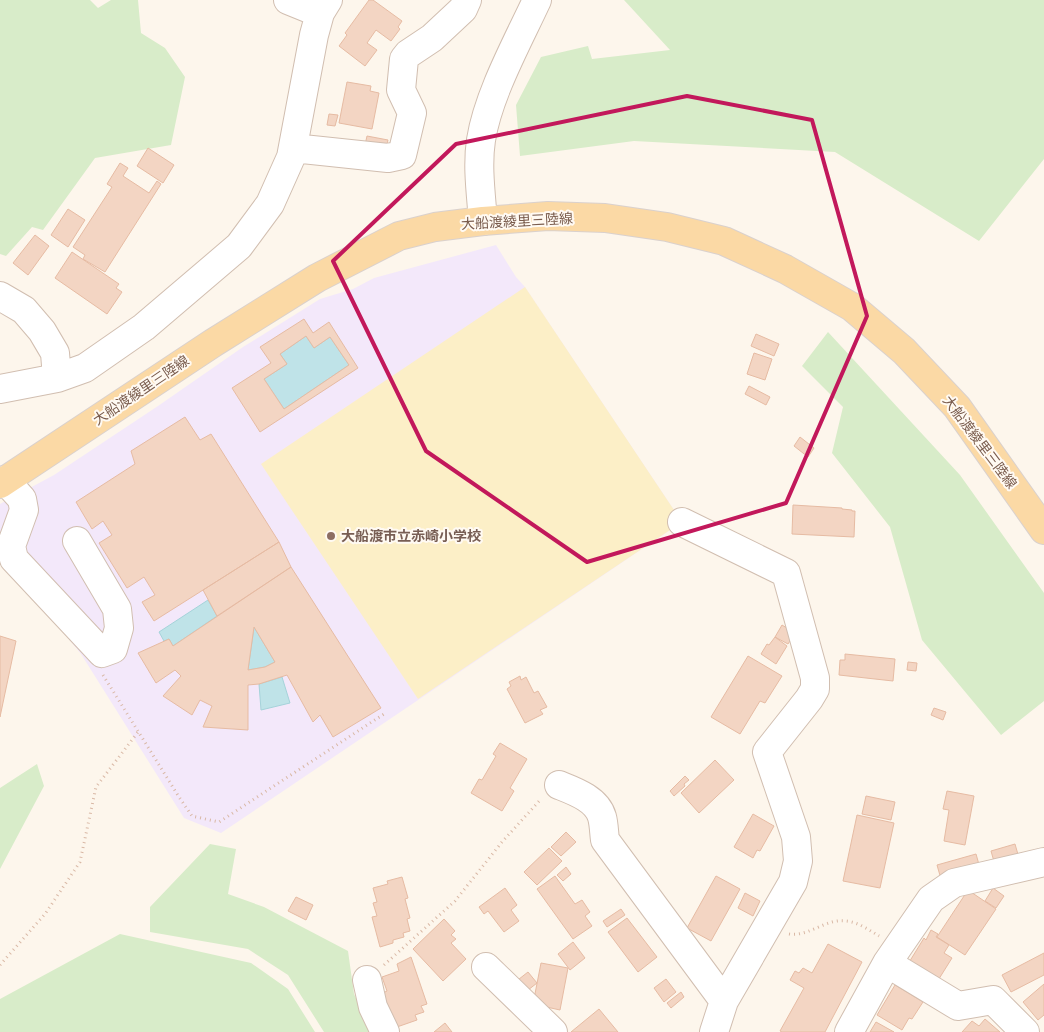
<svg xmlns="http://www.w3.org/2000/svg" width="1044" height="1032" font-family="'DM Sans','Noto Sans JP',sans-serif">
<rect width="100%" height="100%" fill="#fdf6ec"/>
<path fill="#f3e8fa" d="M496,245L516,277L525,287L682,522L221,833L184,818L81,654L9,565L0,550V504L54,475L158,406L243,347L320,299L353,289L374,278Z"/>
<path fill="#d8ecc9" d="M0,0H90L98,8L111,0H138L141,33L165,48L185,77L171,145L95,158L43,230L32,227L6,256L0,254Z
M624,0H1044V159L979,241L835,152L634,141L520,156L516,105L541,57L588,46L592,59L670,50Z
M828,332L960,475L1044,593V701L1001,735L922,640L890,527L832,453L843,407L802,366Z
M37,764L44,786L0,869V788Z
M210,844L236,849L228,894L264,907L348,951L354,994L372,1032H324L288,975L248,949L150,932V907Z
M120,934L251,963L288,989L315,1032H0V999Z"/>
<path fill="#fcefc7" d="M525,287L682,522L418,699L261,464Z"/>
<path fill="#bfe3e8" stroke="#a5d3da" d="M306,336L314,348L330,337L349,365L284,409L264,379L287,364L280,354Z
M208,600L217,616L173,646L169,639L164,641L159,632Z
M254,627L275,662L265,667L248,670Z
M282,677L290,703L261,710L259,684Z"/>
<path fill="#f3d5c3" stroke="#e6bba3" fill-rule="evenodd" d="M369,0H373L402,21L398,27L400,29L391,41L376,30L367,43L377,50L365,66L339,46L347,35L345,33Z
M347,82L371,86L370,91L379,93L372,129L339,123Z
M329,114L338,115L335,126L327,125Z
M367,136L388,140L386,148L365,145Z
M148,148L174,165L163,183L137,166Z
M120,163L128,168L123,176L149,193L157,181L161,184L105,272L83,259L85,255L73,247L112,187L107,184Z
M68,209L85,220L68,247L51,235Z
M35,235L49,246L28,275L13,263Z
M72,252L119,284L116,288L122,292L107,314L55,278Z
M304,319L313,333L329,322L358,368L260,432L232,388L271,363L260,347ZM306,336L314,348L330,337L349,365L284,409L264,379L287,364L280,354Z
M756,334L779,344L774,356L751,346Z
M754,353L772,359L765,380L747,374Z
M749,386L770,397L766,405L745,394Z
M185,417L200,440L211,434L279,542L154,621L142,602L155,595L144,577L127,588L99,543L112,535L103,521L92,529L76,502L135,464L131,451Z
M800,437L814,448L808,457L794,446Z
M793,505L842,508V509L852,510V511H855L854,537L792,534Z
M279,542L291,567L217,616L203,590Z
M291,567L381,708L333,737L320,715L313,722L287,675L259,684L248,685V730L203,727L212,706L200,700L192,715L163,696L181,676L175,670L156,683L138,653L169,639L173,646ZM254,627L275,662L265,667L248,670Z
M782,625L795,633L788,644L775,637Z
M0,636L16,641L0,717Z
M775,637L787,646L776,664L761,654L767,644L769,645Z
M845,654L895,659L893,681L839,675L840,660H845Z
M748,656L782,676L765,703L760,701L740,734L711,717Z
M908,662L917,663L916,671L907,670Z
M520,676L521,680L526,677L534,693L538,691L547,707L540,710L543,714L525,723L507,689L511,686L509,682Z
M934,708L946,712L943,720L931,715Z
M500,743L527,759L510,788L514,791L502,811L471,793L479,779L482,780L496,756L493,754Z
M715,760L734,780L699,813L681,793Z
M685,776L689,780L684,784L685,786L674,796L670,791Z
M947,791L974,796L965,845L944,841L949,810L943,809Z
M866,796L895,802L891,820L862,814Z
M753,814L774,826L760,851L757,850L753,858L734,847Z
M857,815L894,823L880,888L843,881Z
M566,832L576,842L561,856L551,847Z
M1015,844L1019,858L995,865L991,851Z
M549,848L562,861L537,885L524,872Z
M976,854L980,868L941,879L937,865Z
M566,867L571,874L563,881L557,875Z
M555,876L575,904L582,900L590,912L585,916L592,926L573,939L537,889Z
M716,876L740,889L711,941L687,928Z
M402,877L408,898L405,899L410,918L407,919L410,931L403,933L404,937L393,940V943L380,947L372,917L377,916L373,903L377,902L373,888L388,884L387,881Z
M505,888L517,905L511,910L519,921L504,932L488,911L484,914L479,907Z
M993,888L1004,896L996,908L985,901Z
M968,890L996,909L965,955L937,937Z
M745,893L760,901L753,916L738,908Z
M296,897L313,905L306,920L288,911Z
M621,909L625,915L607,927L603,921Z
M627,918L657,957L638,972L608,932Z
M444,919L455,931L451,935L456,939L451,943L466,959L443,981L413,949Z
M931,930L938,934L936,937L949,945L944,953L952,958L937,982L908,964L924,938L926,940Z
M573,942L585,958L570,970L558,954Z
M828,944L862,962L825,1032H782L780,1031L804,988L790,980L795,971L799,973L803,968L812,973Z
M1044,953V975L1011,992L1002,975Z
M411,957L427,1004L421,1006L424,1012L415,1015L417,1020L394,1028L383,993L387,991L382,977L399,971L397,964Z
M541,963L568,968L560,1010L533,1004Z
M528,972L537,983L523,994L514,983Z
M666,979L676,992L664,1002L654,988Z
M1044,984V1015L1038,1020L1023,1002Z
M895,985L923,1002L912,1019L909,1018L902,1030L877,1015Z
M681,992L684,997L671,1008L667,1003Z
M599,1009L618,1032H571Z
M985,1019L1000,1032H962L972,1021L979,1026Z
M876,1022L894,1032H870Z
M445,1023L452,1032H434Z"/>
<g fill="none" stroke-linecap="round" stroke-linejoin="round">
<g stroke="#d1beb0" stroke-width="30">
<path id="minor" d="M288,0L320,13
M293,148L388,158L402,155L412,113L401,90L404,59L408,54L432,38L463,9L467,0
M483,221C481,194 477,166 481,140C488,95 518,41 537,0
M0,296L24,310L42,331L55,353L57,378
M0,389L57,378L85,368L144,327L239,246L270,204L291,157L314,35L320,13L328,0
M5,480L22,499L24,510L11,546L14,559L102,653L113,649L119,628L117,609L77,541
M682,522L786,573L815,678V689L809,699L767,752L796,837L798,861L793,882L724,1001
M559,785C574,791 597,799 602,817C604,824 604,833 605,840L724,1001L714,1032
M887,963L958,1006L993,1000L1025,1032
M486,967L553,1032
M367,980L373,1007L385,1032
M849,1032L887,963L931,899L954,883L1044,862"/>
</g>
<g stroke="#dad1cd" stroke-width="30">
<path id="major" d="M0,484L213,343L317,278L399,236L435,227L483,221L548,216L605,218L667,227L724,241L785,269L852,307L904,351L957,407L1044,530"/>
</g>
<path stroke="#d9b8a5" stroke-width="3" stroke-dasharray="1 4" stroke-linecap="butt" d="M103,675L179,797L192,816L219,822L384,714
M789,934C809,937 826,918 846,921C858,922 869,930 879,936
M0,965L45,914L80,862L96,787L138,732
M384,965L455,901L502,842L541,799"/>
<use href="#minor" stroke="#fff" stroke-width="28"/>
<use href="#major" stroke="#fbd9a5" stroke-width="28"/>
</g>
<path fill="none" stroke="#c2185b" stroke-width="4" stroke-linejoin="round" d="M687,96L812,120L867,316L786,503L587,562L426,451L333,261L456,144Z"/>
<circle fill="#8d6e63" stroke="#fffaf3" stroke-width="2" cx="331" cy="536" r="5"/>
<g text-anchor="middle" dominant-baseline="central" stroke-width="4" stroke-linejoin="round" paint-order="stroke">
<g font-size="14" fill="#7a5c4d" stroke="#fffaf3">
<text transform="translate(517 221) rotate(-3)">大船渡綾里三陸線</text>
<text transform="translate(141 390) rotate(-34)">大船渡綾里三陸線</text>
<text transform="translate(980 442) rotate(53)">大船渡綾里三陸線</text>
</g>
<g font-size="14" font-weight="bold" fill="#785e54" stroke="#fffaf3" text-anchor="start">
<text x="341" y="536">大船渡市立赤崎小学校</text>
</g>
</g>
</svg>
